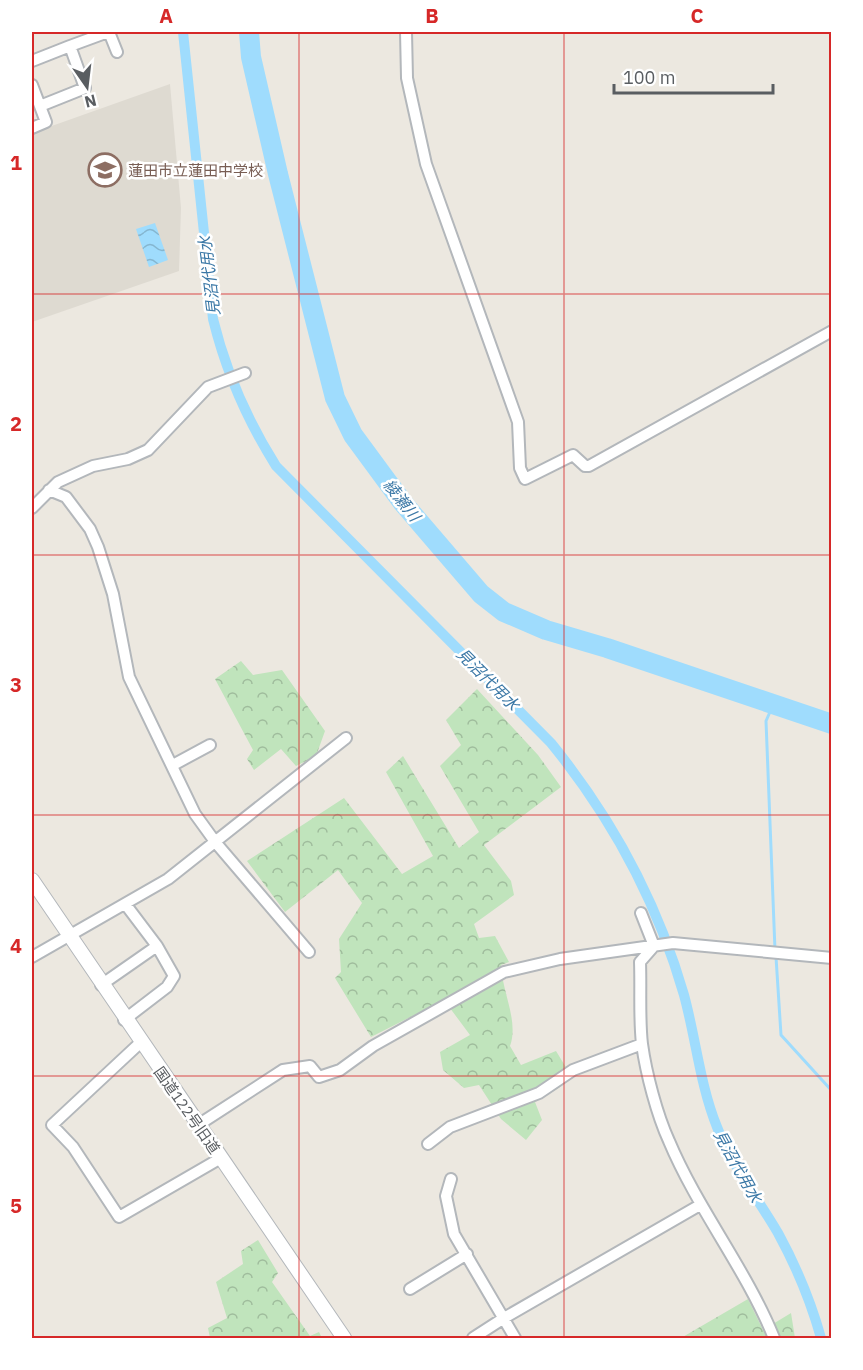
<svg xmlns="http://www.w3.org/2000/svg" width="863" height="1370" font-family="'IBM Plex Sans','Noto Sans JP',sans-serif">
<defs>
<pattern id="forest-crowns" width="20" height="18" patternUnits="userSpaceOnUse" patternTransform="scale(1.5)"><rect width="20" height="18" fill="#c0e4bc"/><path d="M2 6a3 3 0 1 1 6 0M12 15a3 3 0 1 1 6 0" fill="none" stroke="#9fbc9c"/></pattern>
<pattern id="water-waves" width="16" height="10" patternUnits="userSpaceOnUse" patternTransform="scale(1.5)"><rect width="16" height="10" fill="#9fdcfd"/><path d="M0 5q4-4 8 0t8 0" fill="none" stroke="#85b6d0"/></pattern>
</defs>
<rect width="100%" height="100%" fill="#ece8e0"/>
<path fill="#dedad1" d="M170,84L181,208L179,271L32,322V133Z"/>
<path fill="url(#forest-crowns)" d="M241,661L253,675L282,670L325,731L316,756L296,766L281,749L254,770L247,759L253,750L215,679Z
M477,689L538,755L561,787L484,845L511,881L514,895L474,924L479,938L495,936L509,962L501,965C502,992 519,1021 510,1046L521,1065L556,1051L567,1069L560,1087L535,1102L542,1120L526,1140L501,1119L479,1085L464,1088L443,1070L440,1052L470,1035L444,1000L371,1037L335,978L341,972L339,939L362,903L338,870L285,912L247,861L344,798L402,874L433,856L386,772L403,756L459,848L479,832L440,766L461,745L446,720Z
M258,1240L278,1273L272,1282L310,1336L319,1332L322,1338H210L208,1328L227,1318L216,1282L243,1264L241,1251Z
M748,1299L763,1330L791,1313L795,1338H681Z"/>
<path fill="url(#water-waves)" d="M155,223L168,260L149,267L136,229Z"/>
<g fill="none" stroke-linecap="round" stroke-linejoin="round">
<path stroke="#9fdcfd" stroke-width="3" d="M773,705L766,721L775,950
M776,957L781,1035L832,1091"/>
<path stroke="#9fdcfd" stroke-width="10" d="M183,32L213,319C226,372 247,420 276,466L551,743C612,818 657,901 684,995C696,1039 700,1085 717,1127C732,1166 757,1197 778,1233C796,1266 811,1302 821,1338"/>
<path stroke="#9fdcfd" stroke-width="20" d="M249,32L251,57L278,174L335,398L353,435L403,503L481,594L504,612L546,630L607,648L832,724"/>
<g stroke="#b3b7bb" stroke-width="14">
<path id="minor" d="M109,32L117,52
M406,32L407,78L426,164L518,422L520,468L525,479L573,455L585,466H589L832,331
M70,46L108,32
M32,61L70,46L85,88L40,106
M32,85L46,122L32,128
M49,490L66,497L90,529L98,547L113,594L129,677L195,814L216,843L309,952
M32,508L58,482L93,466L128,459L148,450L208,387L245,373
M173,765L210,745
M641,913L654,946
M654,946L640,962C641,989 639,1018 642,1044C646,1073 657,1115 669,1141C698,1210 746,1269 774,1338
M32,957L168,879L346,738
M101,985L157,946
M124,1020L167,987L174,976L157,946L126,905
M140,1043L52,1125L73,1147L119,1217L221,1158
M198,1125L283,1070L310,1066L319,1077L340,1070L373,1046L504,972L560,959L673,943L832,958
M428,1144L450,1127L539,1093L573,1070L642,1044
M451,1179L446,1196L454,1234L515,1338
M410,1289L467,1254
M473,1338L504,1318L700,1205"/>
</g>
<g stroke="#b3b7bb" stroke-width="16">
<path id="tertiary" d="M32,880L344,1338"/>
</g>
<use href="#minor" stroke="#fff" stroke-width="10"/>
<use href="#tertiary" stroke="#fff" stroke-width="14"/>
</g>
<path fill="none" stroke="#d62828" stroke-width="1.5" stroke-opacity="0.55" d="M299,32V1338M564,32V1338M32,294H832M32,555H832M32,815H832M32,1076H832"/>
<defs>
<g id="school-ring" transform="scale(1.725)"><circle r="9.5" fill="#fff" stroke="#8d6e63" stroke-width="1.5"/><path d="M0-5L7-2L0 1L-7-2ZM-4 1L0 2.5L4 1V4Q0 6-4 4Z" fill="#8d6e63"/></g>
</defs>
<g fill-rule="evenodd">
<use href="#school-ring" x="105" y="170"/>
</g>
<g text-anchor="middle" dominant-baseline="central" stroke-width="5" stroke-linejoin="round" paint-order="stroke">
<g font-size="15" fill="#785e54" stroke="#fff" text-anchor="start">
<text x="128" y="170">蓮田市立蓮田中学校</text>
</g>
<g font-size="15" fill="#595d61" stroke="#fff">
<text transform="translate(187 1110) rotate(55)">国道122号旧道</text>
</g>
<g font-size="16" font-style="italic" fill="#3b78a6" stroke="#fff">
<text transform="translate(209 276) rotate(-97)">見沼代用水</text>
<text transform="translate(402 500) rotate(52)">綾瀬川</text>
<text transform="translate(488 679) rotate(45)">見沼代用水</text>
<text transform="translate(738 1166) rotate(61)">見沼代用水</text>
</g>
</g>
<rect width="863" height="1370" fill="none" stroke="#ffffff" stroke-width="66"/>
<g transform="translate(87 87) rotate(166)" stroke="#ffffff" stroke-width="4.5" paint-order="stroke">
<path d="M0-4.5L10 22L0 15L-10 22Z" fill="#595d61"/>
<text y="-9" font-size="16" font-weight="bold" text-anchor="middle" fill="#595d61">N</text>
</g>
<path d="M614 84v9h159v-9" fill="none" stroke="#595d61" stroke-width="3"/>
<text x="623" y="84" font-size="18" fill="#595d61" stroke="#ffffff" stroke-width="4.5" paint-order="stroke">100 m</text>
<rect x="33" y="33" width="797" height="1304" fill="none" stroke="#d62828" stroke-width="2"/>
<g font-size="20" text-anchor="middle" font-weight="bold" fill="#d62828">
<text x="166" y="23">A</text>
<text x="432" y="23">B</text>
<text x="697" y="23">C</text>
<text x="16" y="170">1</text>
<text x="16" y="431">2</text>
<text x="16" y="692">3</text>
<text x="16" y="953">4</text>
<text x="16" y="1213">5</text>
</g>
</svg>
